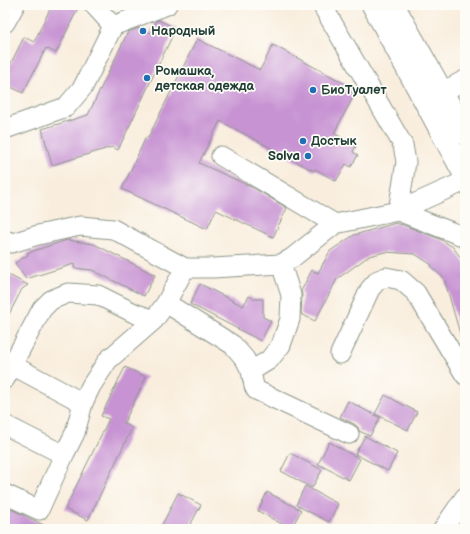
<svg xmlns="http://www.w3.org/2000/svg" width="470" height="534" font-family="'Balsamiq Sans',sans-serif">
<rect width="100%" height="100%" fill="#fdfcf7"/>
<filter id="ink" filterUnits="userSpaceOnUse"><feTurbulence type="fractalNoise" baseFrequency=".025" numOctaves="2"/><feDisplacementMap in="SourceGraphic" scale="8" xChannelSelector="R" yChannelSelector="G"/><feConvolveMatrix kernelMatrix="1 2 1 2 8 2 1 2 1" color-interpolation-filters="sRGB"/></filter>
<filter id="wash" filterUnits="userSpaceOnUse"><feTurbulence type="fractalNoise" baseFrequency=".012" numOctaves="4" result="noise"/><feDisplacementMap in="SourceGraphic" scale="16" xChannelSelector="R" yChannelSelector="G"/><feGaussianBlur stdDeviation="0.9" result="paint"/><feColorMatrix in="noise" values="0 0 0 0 0 0 0 0 0 0 0 0 0 0 0 0 0 1.4 0 .05"/><feComposite in="paint" operator="in"/></filter>
<g filter="url(#wash)">
<rect width="100%" height="100%" fill="#f9eede"/>
<g id="blocks">
<path fill="#c793d3" d="M52,5H71L78,8L56,53L46,48L23,93L5,84V75L24,37L34,42Z
M159,20L176,28L118,150L112,147L52,165L42,129L88,115L128,32L139,28L151,33L156,21Z
M197,39L260,70L273,45L357,90L334,133L356,146L353,152L358,155L351,167L346,164L336,181L315,169L314,171L220,121L199,163L254,188L287,208L273,237L216,210L207,229L122,189L146,137L148,138Z
M396,223L403,225L440,239L453,247L465,264V340L462,341L444,278L431,267L432,265L415,254L385,252L369,256L337,279L315,321L301,314L302,295L301,291L312,270L318,273L330,251L354,235Z
M67,240L94,244L155,275L144,296L92,270L74,268V264L26,279L15,263L28,255L27,253Z
M5,273L28,285L22,289L5,322Z
M200,284L243,306L249,296L254,299H263V317L271,321L261,341L190,304Z
M125,367L146,377L124,423L132,428L88,520L65,509L109,419L101,416Z
M385,395L417,412L408,430L375,414Z
M348,401L380,418L370,436L359,431L358,427L354,424L340,417Z
M365,436L397,453L388,471L355,454Z
M329,442L360,459L349,480L318,464Z
M290,453L322,470L312,488L281,471Z
M305,486L338,504L329,522L296,505Z
M267,492L301,510L291,529L258,511Z
M178,493L201,505L188,529H160Z
M5,506L29,518L52,529H5Z"/>
</g>
</g>
<g filter="url(#ink)">
<use href="#blocks" fill-opacity="0" stroke="#8c9689" stroke-width="1"/>
<g fill="none" stroke-linecap="round" stroke-linejoin="round">
<g stroke="#8c9689" stroke-width="21">
<path id="minor" d="M94,5L113,26
M322,5L403,145L406,162L403,181L398,211
M5,23L15,5
M429,99L465,80
M5,129L66,107L83,87L113,26L167,5
M221,156L335,224L398,211L465,181
M398,211L462,236L465,238
M5,240L12,243L38,235L80,226L113,229L185,268H213L281,264L292,258L335,224
M166,303L233,345L245,359L251,371L254,386L256,390L349,434
M340,354L370,289L378,280L386,277L401,280L416,293L465,375
M12,365L83,403
M251,371L269,360L281,345L290,319L291,295L281,264
M5,379L12,365L42,309L51,300L68,293L98,295L134,313L154,320
M5,425L64,455
M5,494L39,510L64,455L75,433L83,403L91,386L108,360L154,320L166,303L185,268
M443,529L465,497"/>
</g>
<g stroke="#8c9689" stroke-width="24">
<path id="major" d="M373,5L465,175
M393,5L465,133"/>
</g>
<use href="#minor" stroke="#fff" stroke-width="19"/>
<use href="#major" stroke="#fff" stroke-width="22"/>
</g>
</g>
<g fill="#1f6fb2" stroke="#fdfcf7" stroke-width="1.5">
<circle cx="143" cy="31" r="4"/>
<circle cx="147" cy="78" r="4"/>
<circle cx="313" cy="90" r="4"/>
<circle cx="303" cy="141" r="4"/>
<circle cx="308" cy="156" r="4"/>
</g>
<g text-anchor="middle" dominant-baseline="central" stroke-width="3.5" stroke-linejoin="round" paint-order="stroke">
<g font-size="13" font-weight="bold" fill="#1f3d34" stroke="#fdfcf7" text-anchor="start">
<text x="151" y="31">Народный</text>
<text x="155" y="71">Ромашка,<tspan x="155" dy="15">детская одежда</tspan></text>
<text x="321" y="90">БиоТуалет</text>
<text x="311" y="141">Достык</text>
<text x="300" y="156" text-anchor="end">Solva</text>
</g>
</g>
<rect width="470" height="534" fill="none" stroke="#fdfcf7" stroke-width="20"/>
</svg>
